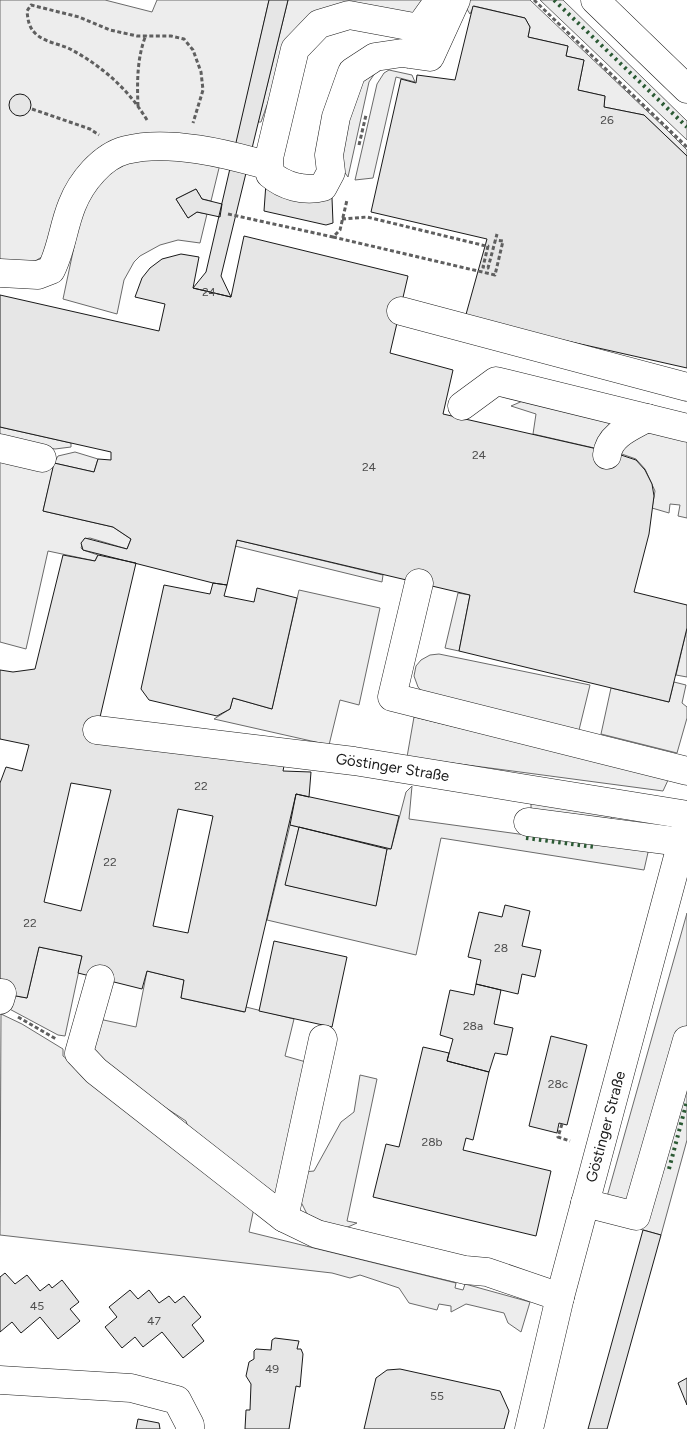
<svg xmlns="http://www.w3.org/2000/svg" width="687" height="1429" font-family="Figtree,sans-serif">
<rect width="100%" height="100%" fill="#fff"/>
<path fill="#ededed" stroke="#6a6a6a" d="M0,0H105L152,12L157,0H269L235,151L121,146L47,254L35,261L6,265L0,259Z
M288,0H428L414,13L290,40L261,122H258Z
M464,0H530L666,129L687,150V156L644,115L604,107L605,96L578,90L584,60L566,56L568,46L528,37L530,27L525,18L474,6L470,14L463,3Z
M540,0H563L687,121V140Z
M393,59L406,63L408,68L391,63L386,64L375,73L369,82L348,177L340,166L338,147L355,79L369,65L382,60Z
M389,70L412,75L415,82L396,77L373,178L355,180L377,84L384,73Z
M130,156L220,164L211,201L202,199L196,189L176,199L188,218L197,212L207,214L200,243L178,240L160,245L140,256L134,262L124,280L117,314L63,299L85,195Z
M525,400L622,418L603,450L533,434L536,414L511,406Z
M0,427L71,443V447L55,449L0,437Z
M637,427L687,433V518L678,516L680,505L670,504L669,513L652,508L655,491L645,469L636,459L616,452Z
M0,452L54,465L43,511L113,527L131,539L127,549L90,538L84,539L81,548L83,550L98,555L95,561L48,551L26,649L0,642Z
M75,452L98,459L94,472L54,463L58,456Z
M237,540L383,575L382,582L235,546Z
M299,590L380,608L359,705L340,700L329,745L214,719L230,709L233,698L272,709Z
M458,593L470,595L459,651L445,648Z
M687,628V677L676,675Z
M439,654L590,685L579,730L425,695L418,687L414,676L416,666L421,660L430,655Z
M674,682L686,685L682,703L687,707V718L677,753L601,734L611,688L669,702Z
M414,717L669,778L663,791L407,757Z
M412,786L409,819L526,835L649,848L644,870L441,838L416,955L267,920L290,825L299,827L286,885L376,905L387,849H391L406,792Z
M531,801L612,813L611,819L531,809Z
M687,913V1140L661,1235L601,1218Z
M39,947L82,956L65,1036L58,1035L2,1005L5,994L27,998Z
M147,971L184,980L181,998L244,1012L246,1007L294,1019L285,1056L306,1062L275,1200L191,1136L186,1121L160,1104L147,1103L94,1052L99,1019L136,1027Z
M1,1014L22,1024L63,1049V1056L255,1203L249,1232L456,1283L455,1288L463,1290L465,1284L530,1302L521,1332L508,1323L504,1313L466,1304L451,1312V1306L439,1304L437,1310L409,1303L399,1288L360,1275L350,1278L332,1273L0,1235Z
M360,1075L377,1079L347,1221L357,1223L341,1230L307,1214L301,1202L304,1172L314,1171L341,1122L354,1112Z"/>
<path fill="#e6e6e6" stroke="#1a1a1a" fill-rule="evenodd" d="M269,0H288L221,276L231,297L193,288L206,272Z
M473,6L525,18L530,27L528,37L568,46L566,56L584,60L578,90L605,96L604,107L644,115L687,156V368L465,318L487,239L371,212L401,79L416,83L417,75L455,80Z
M9 105a11 11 0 1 1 22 0a11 11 0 1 1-22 0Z
M266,183L332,198L333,223L326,225L264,211Z
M196,189L202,199L222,204L220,217L197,212L188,218L176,199Z
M244,236L408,276L390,353L453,370L443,414L615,453L636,460L645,470L652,484L654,496L649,534L634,592L687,605V628L669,702L459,651L470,595L237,540L227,585L213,583L83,550L81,543L85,538L127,549L131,539L113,527L43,511L54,463L94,472L98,459L111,460V452L0,427V295L159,331L165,304L135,297L142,278L150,268L162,259L181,254L199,257L193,288L231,297Z
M63,555L95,561L98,555L136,563L97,730L285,761L283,771L311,772L309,797L296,794L245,1012L181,998L184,980L147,971L142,989L78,973L82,956L39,947L27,998L0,993V783L6,767L22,771L29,745L0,739V670L13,672L35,669ZM71,783L111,790L81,911L44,902ZM178,809L213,816L188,933L153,926Z
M213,583L227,585L224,596L254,602L257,588L297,598L272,709L233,698L230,709L217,716L149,700L141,689L164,585L210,594Z
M296,794L399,816L391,849L290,825Z
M299,827L387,849L376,906L285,885Z
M505,905L530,911L522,946L541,950L535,977L522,974L518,994L476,984L481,960L468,957L479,912L502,917Z
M274,941L347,957L332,1027L259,1011Z
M476,984L501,990L494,1024L513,1028L507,1055L495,1053L489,1072L447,1061L453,1039L440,1035L450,990L474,995Z
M551,1036L587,1045L567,1125L559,1123L557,1133L529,1126Z
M423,1047L449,1053L447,1061L489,1072L473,1140L466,1138L463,1150L551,1171L536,1236L373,1197L386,1144L399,1147Z
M643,1230L661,1235L607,1429H588Z
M5,1273L15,1284L27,1275L40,1291L49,1284L52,1288L62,1280L79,1302L70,1309L80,1321L58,1339L40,1317L21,1333L12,1322L0,1332V1277Z
M130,1290L138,1299L149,1290L159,1303L169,1296L175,1303L184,1296L201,1317L192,1325L204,1341L183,1358L162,1332L143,1347L135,1337L122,1348L105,1327L117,1317L109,1307Z
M275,1338L299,1341L297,1349H301L303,1354L300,1387L296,1386L289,1429H245L246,1410H250L251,1384L246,1376L249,1362L254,1359V1351L256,1349L271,1350L272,1340Z
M400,1369L500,1391L509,1411L504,1429H364L376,1378L387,1370Z
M687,1378V1405L678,1383Z
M138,1419L159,1423L160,1429H136Z"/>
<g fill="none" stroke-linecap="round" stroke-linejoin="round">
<g stroke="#1a1a1a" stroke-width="29">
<g id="minor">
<path d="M439,0L419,28L349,15L319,24L295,49L269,158L270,174C284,186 304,192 323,187L331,172L329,155L336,117L352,72L375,57L402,53L430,57L456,0"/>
<path d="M0,273L38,275L51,270C62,248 63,227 72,205C81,182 102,156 126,150C169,139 228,154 269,166"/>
<path d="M401,311L687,387"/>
<path d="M462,406L496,381L687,428"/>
<path d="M0,448L42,458"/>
<path d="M607,455C609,435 631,427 647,418"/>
<path d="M419,583L392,697L687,771"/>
<path id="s1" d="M97,730L354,761L687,815"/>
<path d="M528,822L681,842"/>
<path d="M100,979L79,1053L96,1071L284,1218"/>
<path d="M0,1000L2,993"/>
<path d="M323,1039L284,1218L317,1234L465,1270L487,1272L560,1297"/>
<path d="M585,1203L636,1216L687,1040"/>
<path d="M0,1380L131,1388L177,1400L190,1425V1429"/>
<path id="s2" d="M529,1429L560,1297L687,823"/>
</g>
</g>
<g stroke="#1a1a1a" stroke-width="29">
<path id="major" d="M595,0L687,89"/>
</g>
<path stroke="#5f5f5f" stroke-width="3" stroke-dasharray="4 2.5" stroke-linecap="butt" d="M534,0L687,147
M138,106C137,82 137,57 146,35
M32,109L90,129L99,135
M147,120C129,90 103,67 72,50C61,44 47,43 37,35C29,28 28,21 27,11L31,5L79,17L110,30L137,36H171L184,39L193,50L201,72L203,90L193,123
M359,145L366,115
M228,214L333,237L340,230L347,200
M342,219L367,217L486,246H488L483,267L488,268L497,234
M333,237L495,275L503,241L496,240
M18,1017L56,1039
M562,1124L558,1137L570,1141"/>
<use href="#minor" stroke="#fff" stroke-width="28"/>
<use href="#major" stroke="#fff" stroke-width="28"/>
<path stroke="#2b5a34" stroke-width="4" stroke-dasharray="2.5 4" stroke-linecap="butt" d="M554,0L687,127
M526,838L594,847
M669,1169L687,1101"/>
</g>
<g text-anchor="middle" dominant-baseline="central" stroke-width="4" stroke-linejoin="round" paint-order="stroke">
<g font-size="12" fill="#4d4d4d">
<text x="607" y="120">26</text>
<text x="209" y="292">24</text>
<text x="479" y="455">24</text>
<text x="369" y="467">24</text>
<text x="201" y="786">22</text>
<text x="110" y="862">22</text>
<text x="30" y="923">22</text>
<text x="501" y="948">28</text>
<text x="473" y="1026">28a</text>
<text x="558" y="1084">28c</text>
<text x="432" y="1142">28b</text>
<text x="37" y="1306">45</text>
<text x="154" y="1321">47</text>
<text x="272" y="1369">49</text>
<text x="437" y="1396">55</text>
</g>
<g font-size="15" fill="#1a1a1a" stroke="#fff">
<text stroke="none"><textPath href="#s1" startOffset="298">Göstinger Straße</textPath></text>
<text stroke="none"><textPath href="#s2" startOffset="312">Göstinger Straße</textPath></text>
</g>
</g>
</svg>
